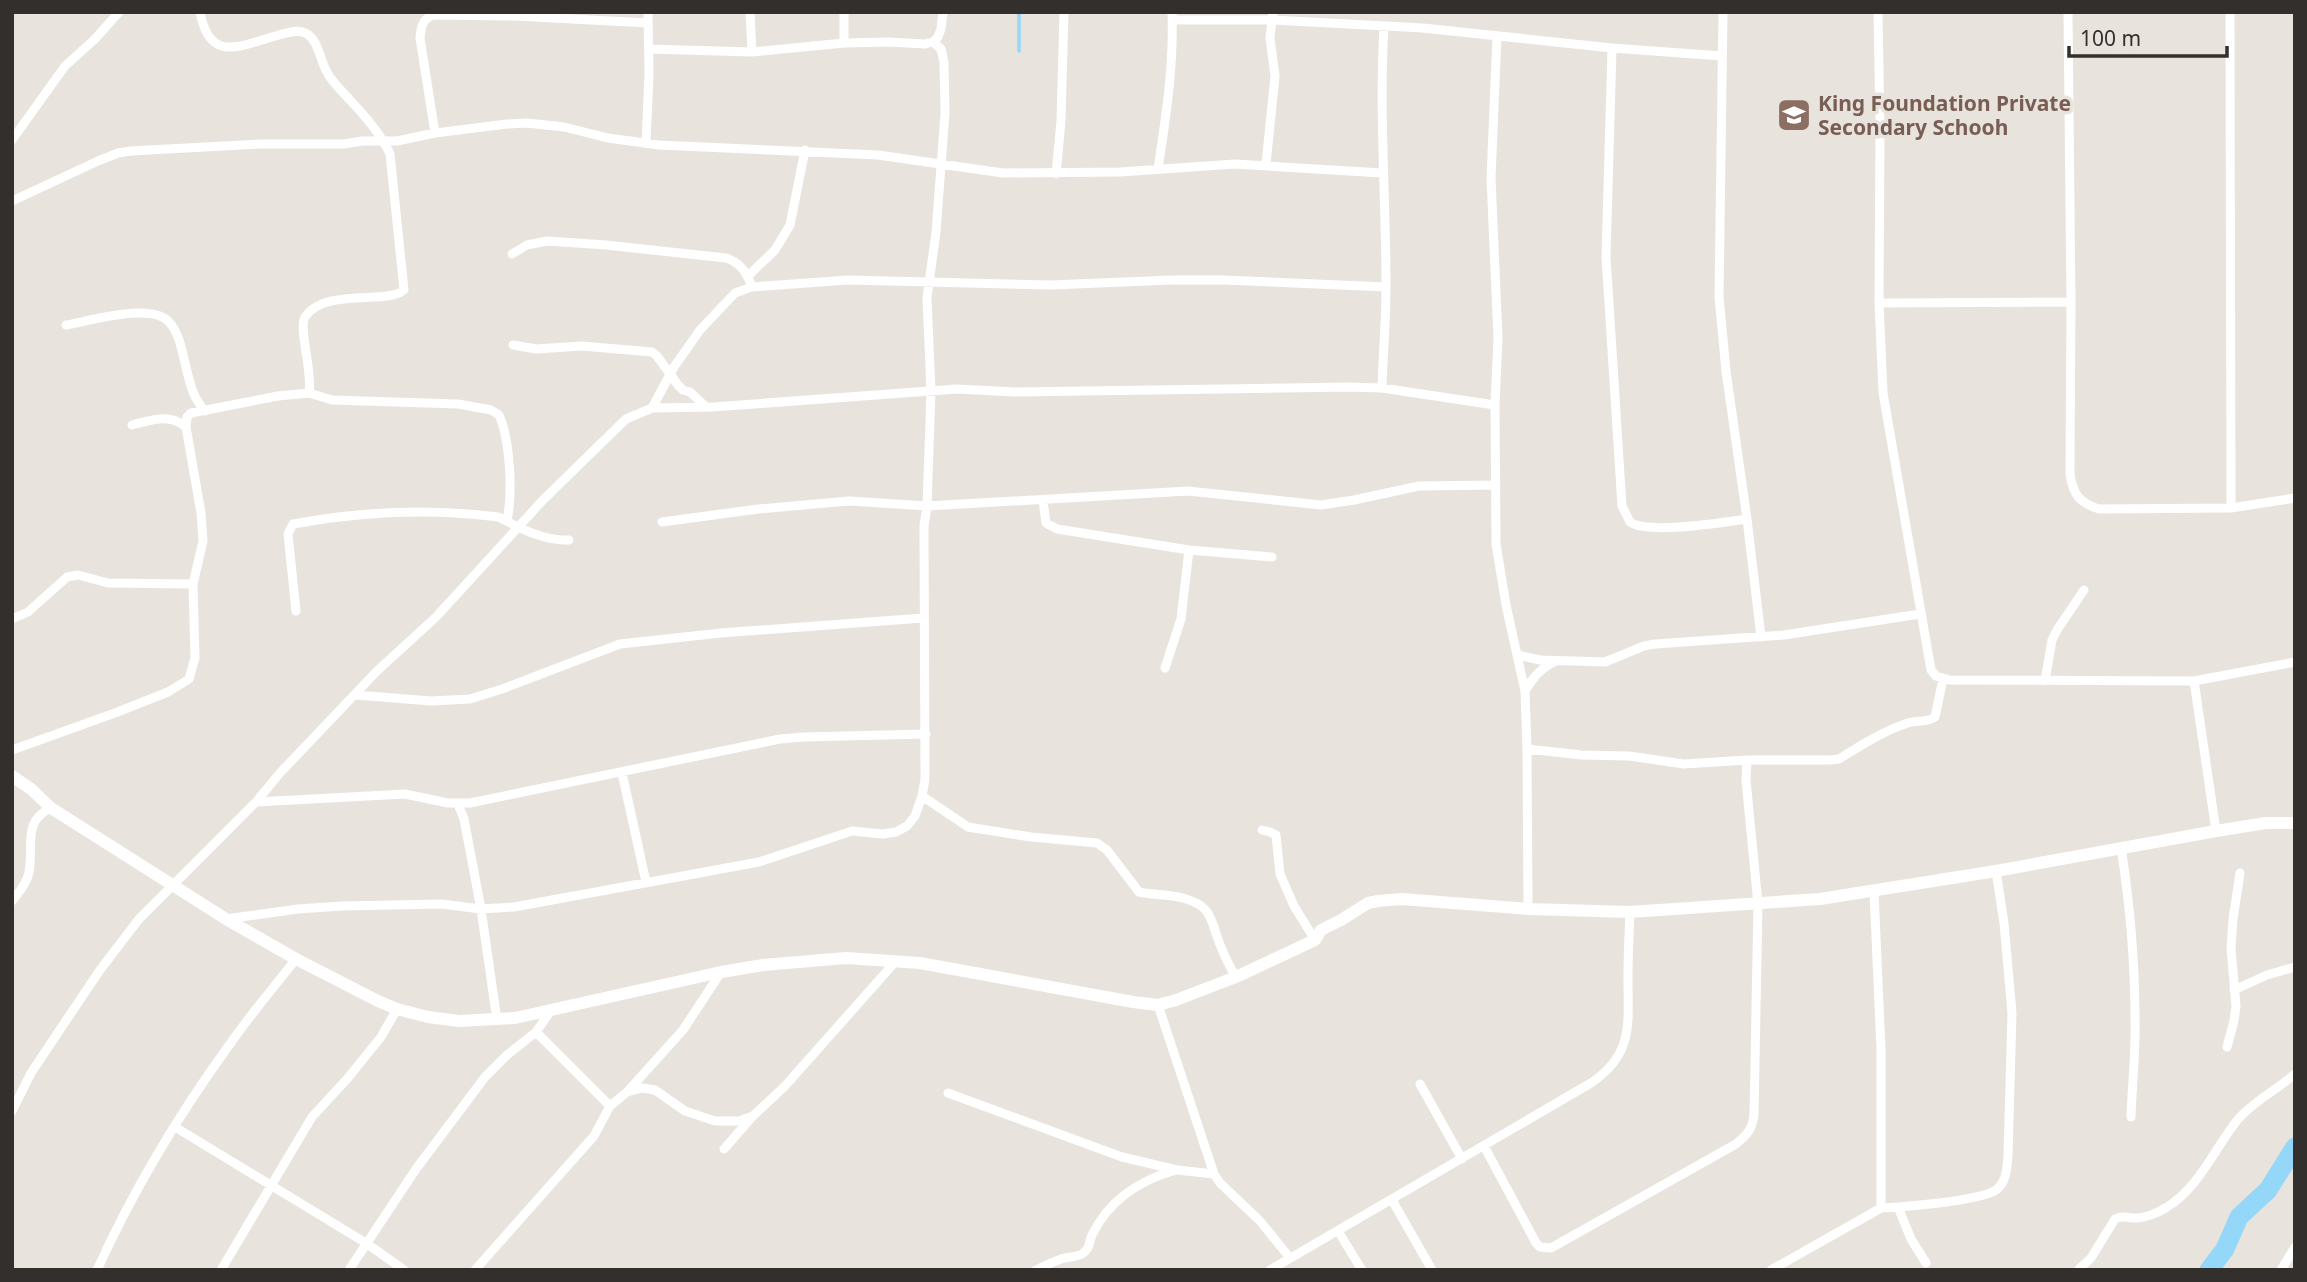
<svg xmlns="http://www.w3.org/2000/svg" width="2307" height="1282" font-family="'Noto Sans',sans-serif">
<rect width="100%" height="100%" fill="#e8e3dd"/>
<g fill="none" stroke-linecap="round" stroke-linejoin="round">
<path stroke="#94d7f9" stroke-width="3.5" d="M1019,12V51"/>
<path stroke="#94d7f9" stroke-width="19" d="M2209,1270L2225,1249L2239,1217L2268,1190L2295,1147"/>
<path stroke="#fff" stroke-width="9" d="M200,12C210,65 241,45 279,35C287,33 297,29 305,33C319,39 320,62 328,74C333,83 342,91 349,99C365,116 380,133 390,154L404,290C387,305 325,287 305,317C298,328 313,372 309,393
M750,12L752,52
M844,12V43
M1723,12L1719,297L1726,371L1747,519L1761,637
M1878,12L1880,126L1879,303L1883,393L1931,670L1936,676L1950,680L2194,681L2295,662
M2068,12L2071,302L2070,474C2073,495 2080,503 2099,509L2231,508L2295,498
M2230,12L2231,508
M1173,20H1273L1423,28L1612,48L1722,56
M1497,36L1491,178L1498,338L1495,405L1496,544L1506,605L1525,691L1527,749L1528,909
M1612,48L1606,257L1622,506L1630,522C1649,535 1723,522 1747,519
M649,49L752,52L844,43L888,42L925,44L933,42L938,37L941,29L943,12
M435,133L420,38C421,28 422,19 433,15L515,16L648,23
M12,140L65,66L95,39L119,12
M646,143L649,74L648,12
M1266,164L1275,76L1270,38L1273,12
M1158,169C1166,116 1174,66 1172,12
M1056,174L1061,121L1064,12
M12,201L98,161L118,153L131,151L259,144H344L363,141H397L435,133L507,124L527,123L564,127L608,138L659,145L878,155L1003,173L1120,172L1235,164L1382,173
M512,254L527,245L547,241L606,245L726,258C741,263 747,273 752,287
M748,276L775,250L790,225L805,150
M1879,303L2071,302
M66,325C90,321 152,302 169,322C180,334 182,352 186,367C190,384 193,398 205,411
M513,345L536,349L582,346L652,352L657,356L678,385L683,390L690,392L705,406
M1382,388C1383,354 1386,321 1386,287C1386,200 1379,113 1384,26
M652,408L713,407L957,389L1015,392L1349,387L1382,388L1495,405
M132,425C152,420 169,413 186,427
M1043,501L1046,523L1057,529L1189,550L1272,557
M662,522L758,509L849,501L927,506L1188,491L1321,505L1354,500L1419,486L1496,485
M296,611L288,534L293,524C362,511 428,508 498,517C506,520 511,524 518,527C532,534 553,541 569,540
M12,619L28,612L67,577L78,575L108,583L193,584
M1518,655L1540,660L1605,662L1644,646L1655,644L1784,635L1920,614
M1165,668L1181,619L1189,550
M2045,681L2052,640L2057,630L2084,590
M2194,681L2216,831
M1525,691C1534,676 1541,668 1556,661
M356,695L431,701L470,699L502,689L620,644L721,633L923,618
M1527,749L1582,755L1629,756L1684,764L1747,760H1830L1839,759C1860,746 1885,730 1908,723C1918,720 1927,723 1935,717L1943,679
M12,750L115,713L168,692L189,679L195,658L193,584L203,541L201,513L186,427L187,417L191,413L278,396L309,393L332,400L458,404L491,410L499,415C510,439 513,494 507,520
M622,773L646,882
M922,796L968,827L1031,837L1097,843L1107,850L1139,892C1153,895 1169,894 1183,898C1212,906 1210,918 1219,942C1224,955 1229,966 1236,977
M256,802L405,794L448,803H470L780,739L803,737L926,734
M458,804L464,819L481,909L497,1020
M1262,830L1270,832L1276,835L1280,874L1294,906L1315,940
M2121,847C2130,905 2135,962 2135,1020C2136,1052 2132,1085 2131,1117
M1874,892L1881,1049V1208C1904,1207 1979,1201 1996,1190C2007,1182 2007,1167 2008,1155L2012,1013L2004,923L1996,871
M12,901C19,892 27,883 29,872C34,846 22,821 51,808
M226,919L298,909L342,906L442,904L481,909L514,907L759,862L852,831L883,834L896,832L907,826L915,816L922,796L925,779L924,526L927,506L931,391L927,298L936,232L945,113L944,62L941,49L933,42
M2234,990L2267,975L2295,967
M1158,1005L1214,1174L1220,1183L1260,1221L1290,1258
M536,1032L610,1106
M2227,1047L2234,1021L2236,1006L2231,948L2233,919L2240,873
M1420,1084L1462,1159
M627,1092L683,1030L721,972
M948,1093L1122,1157L1177,1170L1214,1174
M12,1111L31,1073L63,1025L100,970L139,919L256,802L280,773L377,671L436,617L543,500L626,419L652,408L674,367L700,330L735,293L752,287L848,280L1051,285L1172,280H1223L1386,287
M175,1127L366,1243L404,1270
M1484,1146L1536,1243L1540,1247L1551,1248L1736,1144C1747,1135 1752,1130 1754,1115L1758,904L1746,780L1747,760
M724,1149L752,1117
M1392,1200L1432,1270
M1898,1207L1911,1239L1926,1263
M1338,1231L1362,1270
M97,1270C133,1191 179,1114 230,1044C250,1015 274,987 296,959
M221,1270L312,1117L347,1079L381,1037L397,1009
M349,1270L416,1169L485,1077L507,1055L536,1032L550,1012
M475,1270L594,1136L610,1106L627,1092L642,1088L655,1090L685,1111L715,1121H739L753,1116L785,1086L896,961
M1036,1270C1044,1266 1053,1262 1061,1259C1068,1257 1077,1257 1082,1254C1090,1249 1089,1242 1092,1235C1109,1200 1140,1180 1176,1170
M1270,1270L1591,1083C1634,1054 1628,1024 1628,978C1628,956 1629,934 1630,912
M1771,1270L1881,1208
M2078,1270L2091,1258L2115,1219C2123,1215 2128,1218 2136,1218C2145,1218 2160,1212 2167,1207C2200,1187 2215,1147 2239,1118C2256,1100 2276,1090 2295,1074
M2281,1270L2295,1247"/>
<path stroke="#fff" stroke-width="12" d="M12,776L31,789L51,808L226,919L296,959L378,1001L397,1009L428,1017L459,1021L515,1018L721,972L763,965L846,958L920,963L1133,1002L1158,1005L1176,1000L1236,977L1315,940L1321,930L1341,920L1368,903L1378,901L1402,899L1528,909L1630,912L1820,899L1996,871L2216,831L2266,823H2295"/>
</g>
<defs>
<g id="school-square" transform="scale(1.75)"><rect x="-9" y="-9" width="18" height="18" rx="4" fill="#8d6e63" stroke="#e8e3dd"/><path d="M0-5L7-2L0 1L-7-2ZM-4 1L0 2.5L4 1V4Q0 6-4 4Z" fill="#fff"/></g>
</defs>
<g fill-rule="evenodd">
<use href="#school-square" x="1794" y="115"/>
</g>
<g text-anchor="middle" dominant-baseline="central" stroke-width="7" stroke-linejoin="round" paint-order="stroke">
<g font-size="21" font-weight="bold" fill="#785e54" stroke="#e8e3dd" text-anchor="start">
<text x="1818" y="103">King Foundation Private<tspan x="1818" dy="24">Secondary Schooh</tspan></text>
</g>
</g>
<rect width="2307" height="1282" fill="none" stroke="#322f2d" stroke-width="28"/>
<path d="M2069 46v10h158v-10" fill="none" stroke="#322f2d" stroke-width="3.5"/>
<text x="2080" y="46" font-size="21" fill="#322f2d" stroke="#e8e3dd" stroke-width="5" paint-order="stroke">100 m</text>
</svg>
